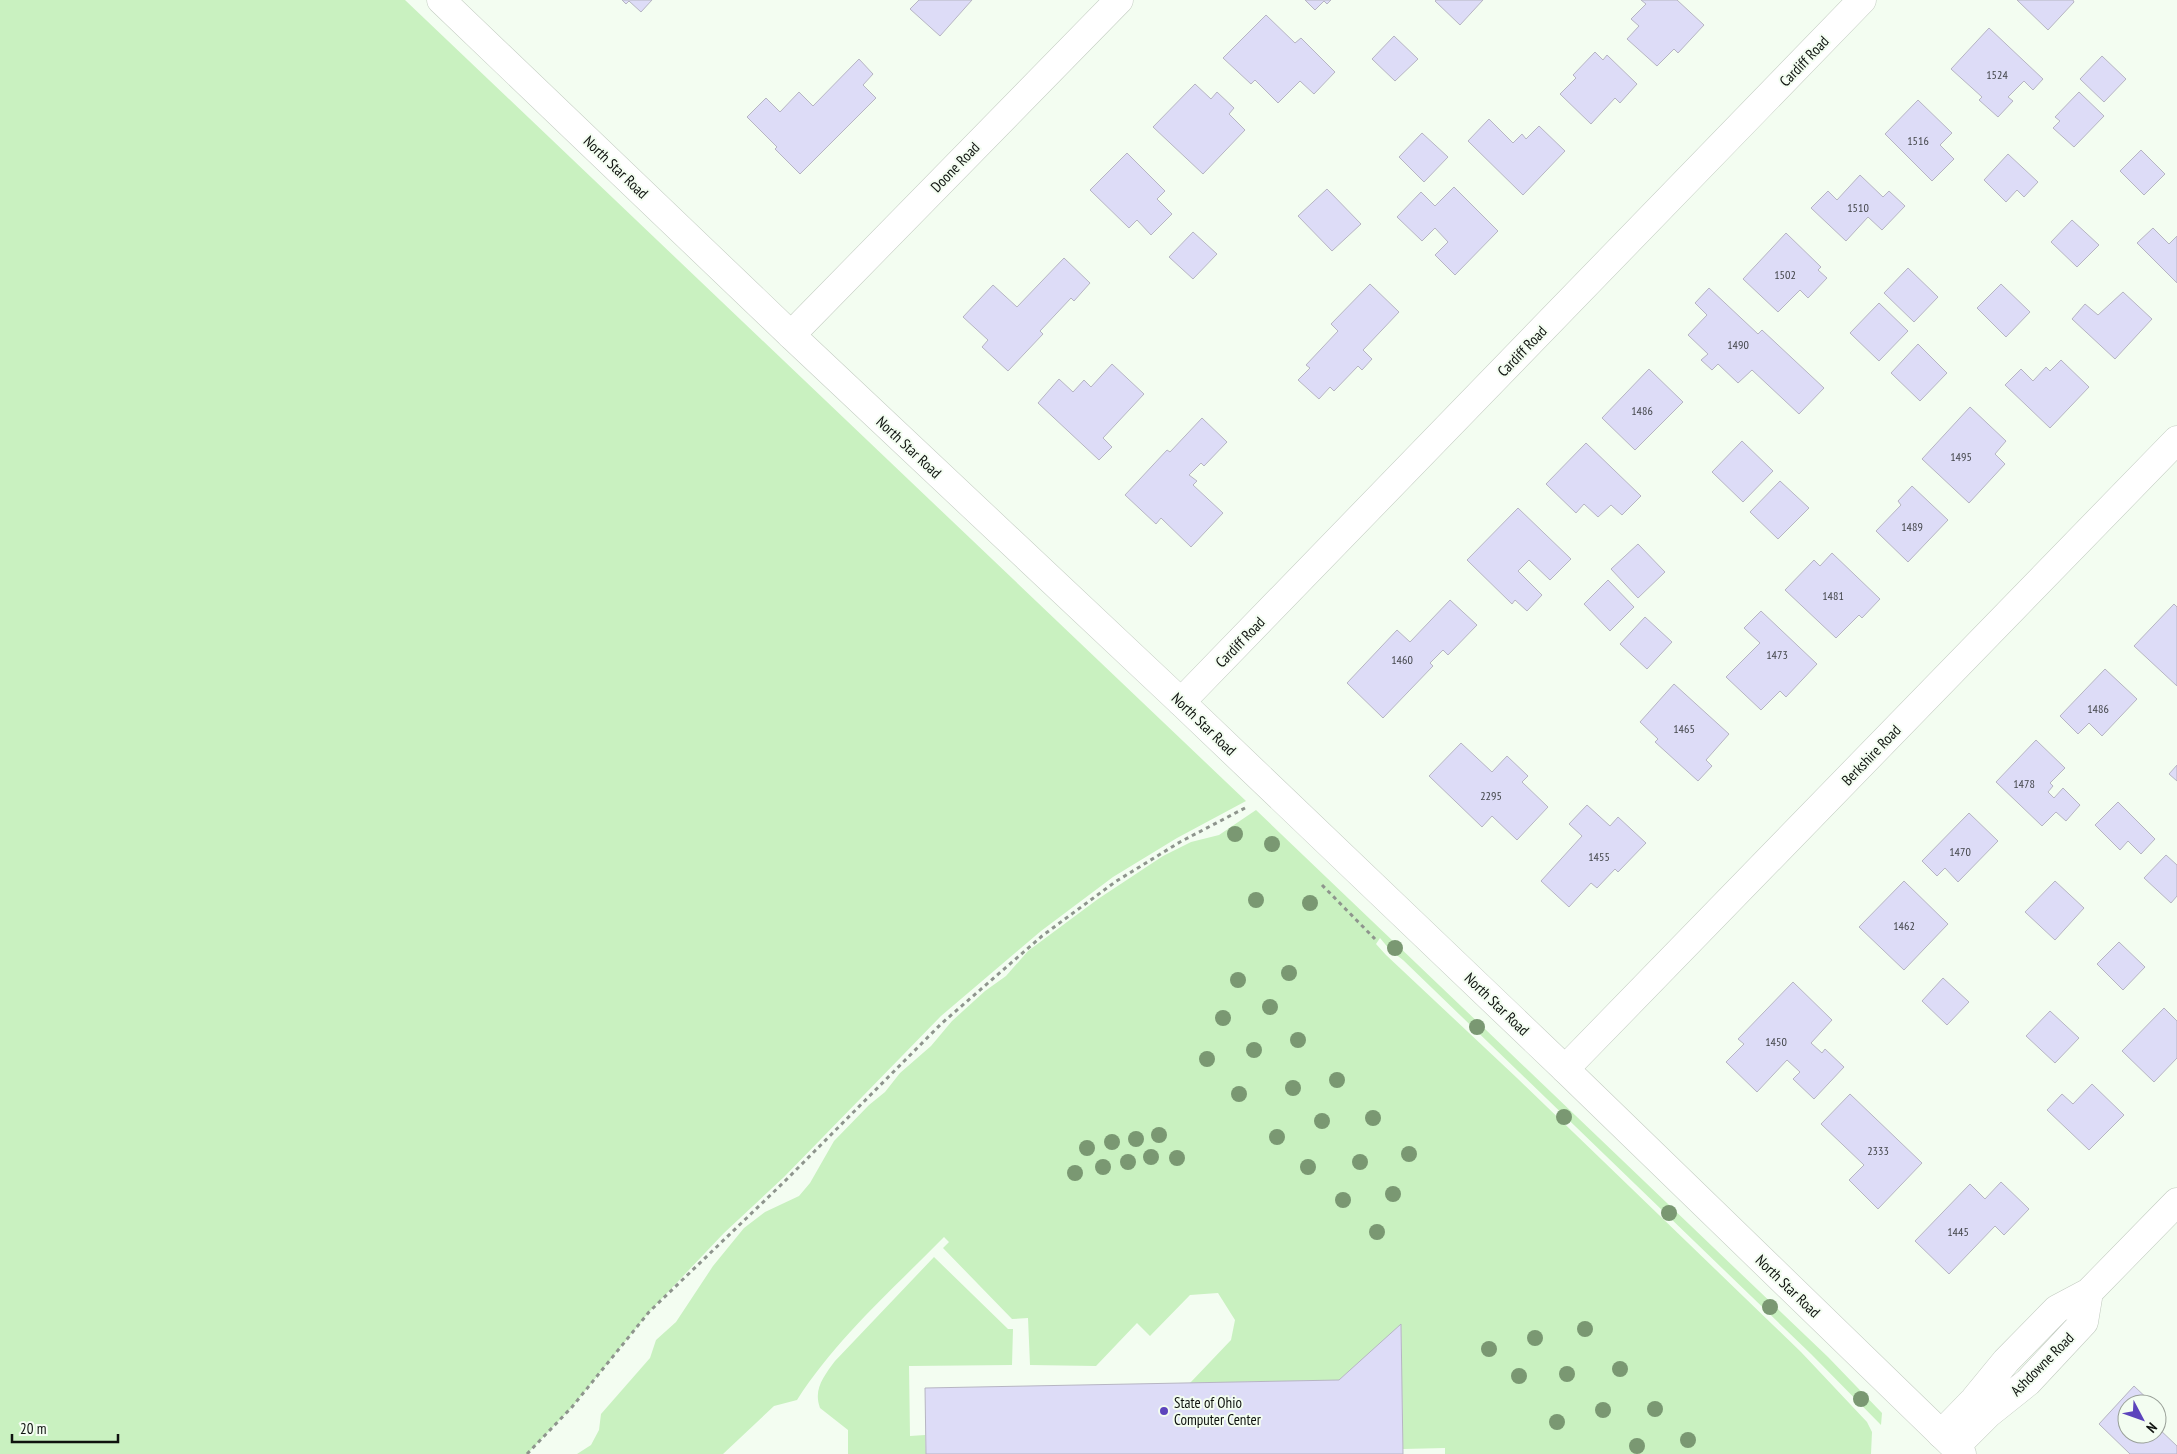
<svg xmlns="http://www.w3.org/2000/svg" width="2177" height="1454" font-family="'PT Sans Narrow',sans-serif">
<rect width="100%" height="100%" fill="#f3fdf1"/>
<path fill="#c9f1c0" d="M0,0H405L1246,801L1177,838L1113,877L1041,931L941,1016L784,1177L724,1233L649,1312L572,1407L527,1454H0Z
M1256,810L1828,1357L1882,1413L1881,1425L1811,1354L1403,960L1390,950L1380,938L1376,944L1386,955L1517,1078L1801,1352L1867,1422L1872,1432L1871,1454H1445V1448L1403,1449L1401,1325L1339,1380L1190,1383L1231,1340L1235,1320L1218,1293L1190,1295L1150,1336L1137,1323L1096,1366L1030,1365L1028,1318L1012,1319L943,1248L949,1242L944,1237C893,1289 836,1339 797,1400L774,1406L723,1454H577L591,1445L599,1430L601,1414L650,1358L656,1340L676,1322L713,1266L744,1228L765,1212L799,1196L810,1183L834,1141L869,1105L885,1092L900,1073L931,1046L952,1021L985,991L1006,976L1028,951L1098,899L1163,856L1191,842L1219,835Z
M934,1257L1008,1329H1013L1012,1365L909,1366L910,1436L925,1435L926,1454H848V1430L820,1408C813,1389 824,1376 835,1361Z"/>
<path fill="#dddcf7" stroke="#b6b5c2" d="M622,0H652L641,12L629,1L626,4Z
M919,0H972L940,36L910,9Z
M1305,0H1331L1327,4L1324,1L1315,10Z
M1436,0H1483L1460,25L1435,1Z
M1641,0H1677L1704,25L1678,53L1674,49L1657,66L1627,39L1639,26L1631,19L1646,4Z
M2017,0H2073L2074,2L2048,30Z
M1266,15L1295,43L1301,38L1335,72L1314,94L1300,81L1278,103L1255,80L1251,84L1223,58Z
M1989,28L2043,79L2033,90L2024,81L2008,97L2013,101L1998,117L1979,100L1982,97L1951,69Z
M1394,36L1418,59L1395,81L1372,59Z
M1595,52L1603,60L1607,55L1637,84L1620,103L1615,98L1591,124L1560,94L1576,78L1573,75Z
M2102,56L2126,79L2104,102L2080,79Z
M859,59L873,74L863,85L876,98L800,174L775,149L777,147L747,117L766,98L780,112L799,92L813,106Z
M1195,84L1211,99L1217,92L1234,108L1229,114L1245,130L1203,174L1153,127Z
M2079,92L2104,116L2074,147L2053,128L2060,121L2055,117Z
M1918,100L1952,133L1940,145L1954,159L1932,181L1885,134Z
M1489,119L1513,143L1522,134L1526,139L1539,126L1565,151L1523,195L1468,141Z
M1422,133L1448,157L1424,182L1399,157Z
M2141,150L2165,174L2144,195L2120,171Z
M1127,153L1165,191L1157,199L1172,214L1151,235L1137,220L1129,228L1090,190Z
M2008,154L2038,182L2024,197L2017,190L2006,202L1984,180Z
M1860,175L1883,197L1889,191L1905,206L1882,230L1868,217L1846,241L1811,208L1828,191L1837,200Z
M1454,187L1498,231L1455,275L1435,255L1448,242L1435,228L1422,241L1397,217L1421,192L1435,206Z
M1327,189L1361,224L1332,251L1298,216Z
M2072,220L2099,245L2077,267L2051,242Z
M2153,228L2169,244L2177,236V283L2137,243Z
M1193,232L1217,254L1193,279L1169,257Z
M1786,233L1821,267L1818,270L1827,278L1808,298L1800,290L1778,312L1743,279Z
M1064,258L1090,283L1074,301L1071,298L1040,331L1043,334L1008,371L982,347L988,340L963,317L993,285L1017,307Z
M1908,268L1938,297L1914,322L1884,293Z
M1370,284L1399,312L1363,350L1372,359L1362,370L1358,366L1334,391L1330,387L1319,399L1298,380L1310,368L1306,365L1338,331L1331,324Z
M2001,284L2030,312L2006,337L1977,308Z
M1709,288L1758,334L1762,330L1824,388L1799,414L1752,370L1738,383L1718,364L1712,370L1701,360L1708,354L1688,335L1707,315L1695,303Z
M2123,292L2152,319L2115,359L2072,319L2085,304L2098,315Z
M1879,303L1908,331L1879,361L1850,333Z
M1918,344L1947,373L1920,401L1891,373Z
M2061,360L2089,387L2050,428L2005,385L2021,369L2033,381L2046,367L2050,371Z
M1112,364L1144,394L1103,438L1112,447L1099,460L1038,403L1059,379L1073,392L1084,380L1091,387Z
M1649,369L1683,402L1635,450L1602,418Z
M1970,407L2006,441L1995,454L2005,464L1969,503L1922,459Z
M1202,418L1227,442L1204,466L1201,463L1189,475L1197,481L1193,485L1223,513L1191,547L1161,518L1156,524L1125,495L1167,450L1170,452Z
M1742,441L1773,471L1743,502L1712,472Z
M1586,443L1641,496L1622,515L1611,505L1598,517L1584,504L1576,513L1546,484Z
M1780,481L1809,508L1778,539L1750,512Z
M1912,486L1948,520L1908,562L1876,531L1901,505L1898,501Z
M1518,508L1571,559L1550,580L1529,560L1518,571L1542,595L1527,611L1515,600L1512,604L1467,560Z
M1638,544L1665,572L1638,598L1611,569Z
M1832,553L1880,599L1862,618L1859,615L1836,638L1785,590L1814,560L1820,566Z
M1608,580L1634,607L1610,631L1584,604Z
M1450,600L1477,625L1448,655L1443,650L1430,663L1433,666L1383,718L1347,683L1397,630L1410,642Z
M2174,604L2177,607V686L2134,646Z
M1761,611L1817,664L1786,697L1780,691L1761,710L1726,677L1760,643L1744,628Z
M1645,617L1672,642L1647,669L1620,644Z
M2105,669L2137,699L2102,736L2089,723L2078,734L2060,716Z
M1674,684L1729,734L1706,760L1712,766L1698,781L1655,742L1658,739L1640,722Z
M2036,740L2065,768L2050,783L2053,786L2048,792L2054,798L2063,788L2080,805L2066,821L2056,812L2042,826L1996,782Z
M1461,743L1492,772L1507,756L1528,776L1522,782L1548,807L1517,840L1492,816L1482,827L1429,776Z
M2177,765V781L2169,774Z
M2118,802L2155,839L2141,854L2128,841L2120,850L2095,825Z
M1587,805L1610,826L1618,817L1646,843L1618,872L1615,869L1597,888L1591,883L1569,907L1541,881L1582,836L1569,824Z
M1969,813L1998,841L1958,882L1945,868L1937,876L1922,861Z
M2166,855L2177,865V896L2171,903L2144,878Z
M1904,881L1948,924L1904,970L1859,927Z
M2055,881L2084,908L2055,940L2025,912Z
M2119,942L2145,967L2123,990L2097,964Z
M1943,978L1969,1002L1947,1025L1922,1001Z
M1793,982L1832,1020L1811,1043L1822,1053L1825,1049L1844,1067L1814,1099L1793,1079L1800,1072L1787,1060L1757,1092L1726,1062L1744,1044L1738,1039Z
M2164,1008L2177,1021V1058L2154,1082L2122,1051Z
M2050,1011L2079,1038L2055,1063L2026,1036Z
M2092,1084L2124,1115L2089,1150L2047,1110L2062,1094L2073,1104Z
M1850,1094L1922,1163L1878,1209L1849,1180L1864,1165L1821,1124Z
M2001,1182L2029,1209L2004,1235L1995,1226L1949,1274L1915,1241L1970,1184L1985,1199Z
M1401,1324L1403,1454H926L925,1388L1339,1380Z
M2134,1386L2153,1404H2127V1434H2157V1427L2177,1446V1454H2130L2099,1424Z"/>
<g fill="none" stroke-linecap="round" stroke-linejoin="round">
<g stroke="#c2cbc0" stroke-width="29">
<path id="street" d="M791,335L1119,0
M1181,702L1862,0
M1565,1069L2177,440
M1941,1434L1974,1400L2006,1361L2057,1309L2089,1292L2177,1202
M1955,1447L1988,1414L2028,1382L2084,1322L2089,1292"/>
</g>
<g stroke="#c2cbc0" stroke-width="29">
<path id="secondary" d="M441,0L791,335L1181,702L1565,1069L1962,1454"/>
</g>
<path stroke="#8e958d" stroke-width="3" stroke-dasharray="4 4" stroke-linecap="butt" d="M1322,885L1375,939
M527,1454L572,1407L649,1312L784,1182L941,1024L1042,936L1115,882L1180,842L1245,808"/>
<use href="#street" stroke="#fff" stroke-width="28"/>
<use href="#secondary" stroke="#fff" stroke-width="28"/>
</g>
<g fill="#7a9872">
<circle cx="1235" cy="834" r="8"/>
<circle cx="1272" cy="844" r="8"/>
<circle cx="1256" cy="900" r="8"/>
<circle cx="1310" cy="903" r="8"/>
<circle cx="1395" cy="948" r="8"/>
<circle cx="1289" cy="973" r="8"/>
<circle cx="1238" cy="980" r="8"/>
<circle cx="1270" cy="1007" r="8"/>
<circle cx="1223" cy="1018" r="8"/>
<circle cx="1477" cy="1027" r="8"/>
<circle cx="1298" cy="1040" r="8"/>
<circle cx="1254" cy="1050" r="8"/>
<circle cx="1207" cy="1059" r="8"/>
<circle cx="1337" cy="1080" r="8"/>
<circle cx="1293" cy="1088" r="8"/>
<circle cx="1239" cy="1094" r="8"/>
<circle cx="1564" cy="1117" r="8"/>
<circle cx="1373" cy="1118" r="8"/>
<circle cx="1322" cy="1121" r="8"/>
<circle cx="1159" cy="1135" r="8"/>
<circle cx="1277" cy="1137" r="8"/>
<circle cx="1136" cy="1139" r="8"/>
<circle cx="1112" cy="1142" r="8"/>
<circle cx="1087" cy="1148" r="8"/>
<circle cx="1409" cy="1154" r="8"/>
<circle cx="1151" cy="1157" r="8"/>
<circle cx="1177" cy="1158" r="8"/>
<circle cx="1128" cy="1162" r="8"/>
<circle cx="1360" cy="1162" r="8"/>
<circle cx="1103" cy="1167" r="8"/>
<circle cx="1308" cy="1167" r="8"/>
<circle cx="1075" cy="1173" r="8"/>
<circle cx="1393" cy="1194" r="8"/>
<circle cx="1343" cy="1200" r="8"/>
<circle cx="1669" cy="1213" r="8"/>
<circle cx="1377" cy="1232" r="8"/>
<circle cx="1770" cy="1307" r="8"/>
<circle cx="1585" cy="1329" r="8"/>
<circle cx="1535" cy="1338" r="8"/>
<circle cx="1489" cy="1349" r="8"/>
<circle cx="1620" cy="1369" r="8"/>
<circle cx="1567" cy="1374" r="8"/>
<circle cx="1519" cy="1376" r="8"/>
<circle cx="1861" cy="1399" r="8"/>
<circle cx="1655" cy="1409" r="8"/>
<circle cx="1603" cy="1410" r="8"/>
<circle cx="1557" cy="1422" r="8"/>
<circle cx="1688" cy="1440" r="8"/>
<circle cx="1637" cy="1446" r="8"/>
</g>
<circle fill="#5c44bc" stroke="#f3fdf1" stroke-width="2" cx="1164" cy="1411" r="5"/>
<g text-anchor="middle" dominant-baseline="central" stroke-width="4" stroke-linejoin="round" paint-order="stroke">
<g font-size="12" fill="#424549">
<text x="1997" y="74">1524</text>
<text x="1918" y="140">1516</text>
<text x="1858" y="207">1510</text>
<text x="1785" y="274">1502</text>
<text x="1738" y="344">1490</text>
<text x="1642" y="410">1486</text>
<text x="1961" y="456">1495</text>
<text x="1912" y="526">1489</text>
<text x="1833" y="595">1481</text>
<text x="1777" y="654">1473</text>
<text x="1402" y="659">1460</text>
<text x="2098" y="708">1486</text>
<text x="1684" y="728">1465</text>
<text x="2024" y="783">1478</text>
<text x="1491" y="795">2295</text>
<text x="1960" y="851">1470</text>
<text x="1599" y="856">1455</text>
<text x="1904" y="925">1462</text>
<text x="1776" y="1041">1450</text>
<text x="1878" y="1150">2333</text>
<text x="1958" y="1231">1445</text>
</g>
<g font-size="15" fill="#0f130f" stroke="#f3fdf1">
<text transform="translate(1804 61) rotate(-46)">Cardiff Road</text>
<text transform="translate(616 167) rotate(44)">North Star Road</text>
<text transform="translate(955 167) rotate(-46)">Doone Road</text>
<text transform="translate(1522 351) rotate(-46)">Cardiff Road</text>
<text transform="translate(909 447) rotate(43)">North Star Road</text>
<text transform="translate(1240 642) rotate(-46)">Cardiff Road</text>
<text transform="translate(1204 724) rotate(44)">North Star Road</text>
<text transform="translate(1871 755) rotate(-46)">Berkshire Road</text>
<text transform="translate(1497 1004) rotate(44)">North Star Road</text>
<text transform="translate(1788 1286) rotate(44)">North Star Road</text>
<text transform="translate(2042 1364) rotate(-45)">Ashdowne Road</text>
</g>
<g font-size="15" fill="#0f130f" stroke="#f3fdf1" text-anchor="start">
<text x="1174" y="1402">State of Ohio<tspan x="1174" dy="17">Computer Center</tspan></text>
</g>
</g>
<g transform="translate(2142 1419) rotate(131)"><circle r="24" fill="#f3fdf1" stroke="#989f97"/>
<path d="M0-4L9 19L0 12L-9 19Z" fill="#5c44bc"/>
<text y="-8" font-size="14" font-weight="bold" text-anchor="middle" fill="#0f130f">N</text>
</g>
<path d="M12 1434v8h106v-8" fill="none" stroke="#0f130f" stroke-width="2.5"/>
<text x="20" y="1434" font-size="15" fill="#0f130f" stroke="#f3fdf1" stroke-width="4" paint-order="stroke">20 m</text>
</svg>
